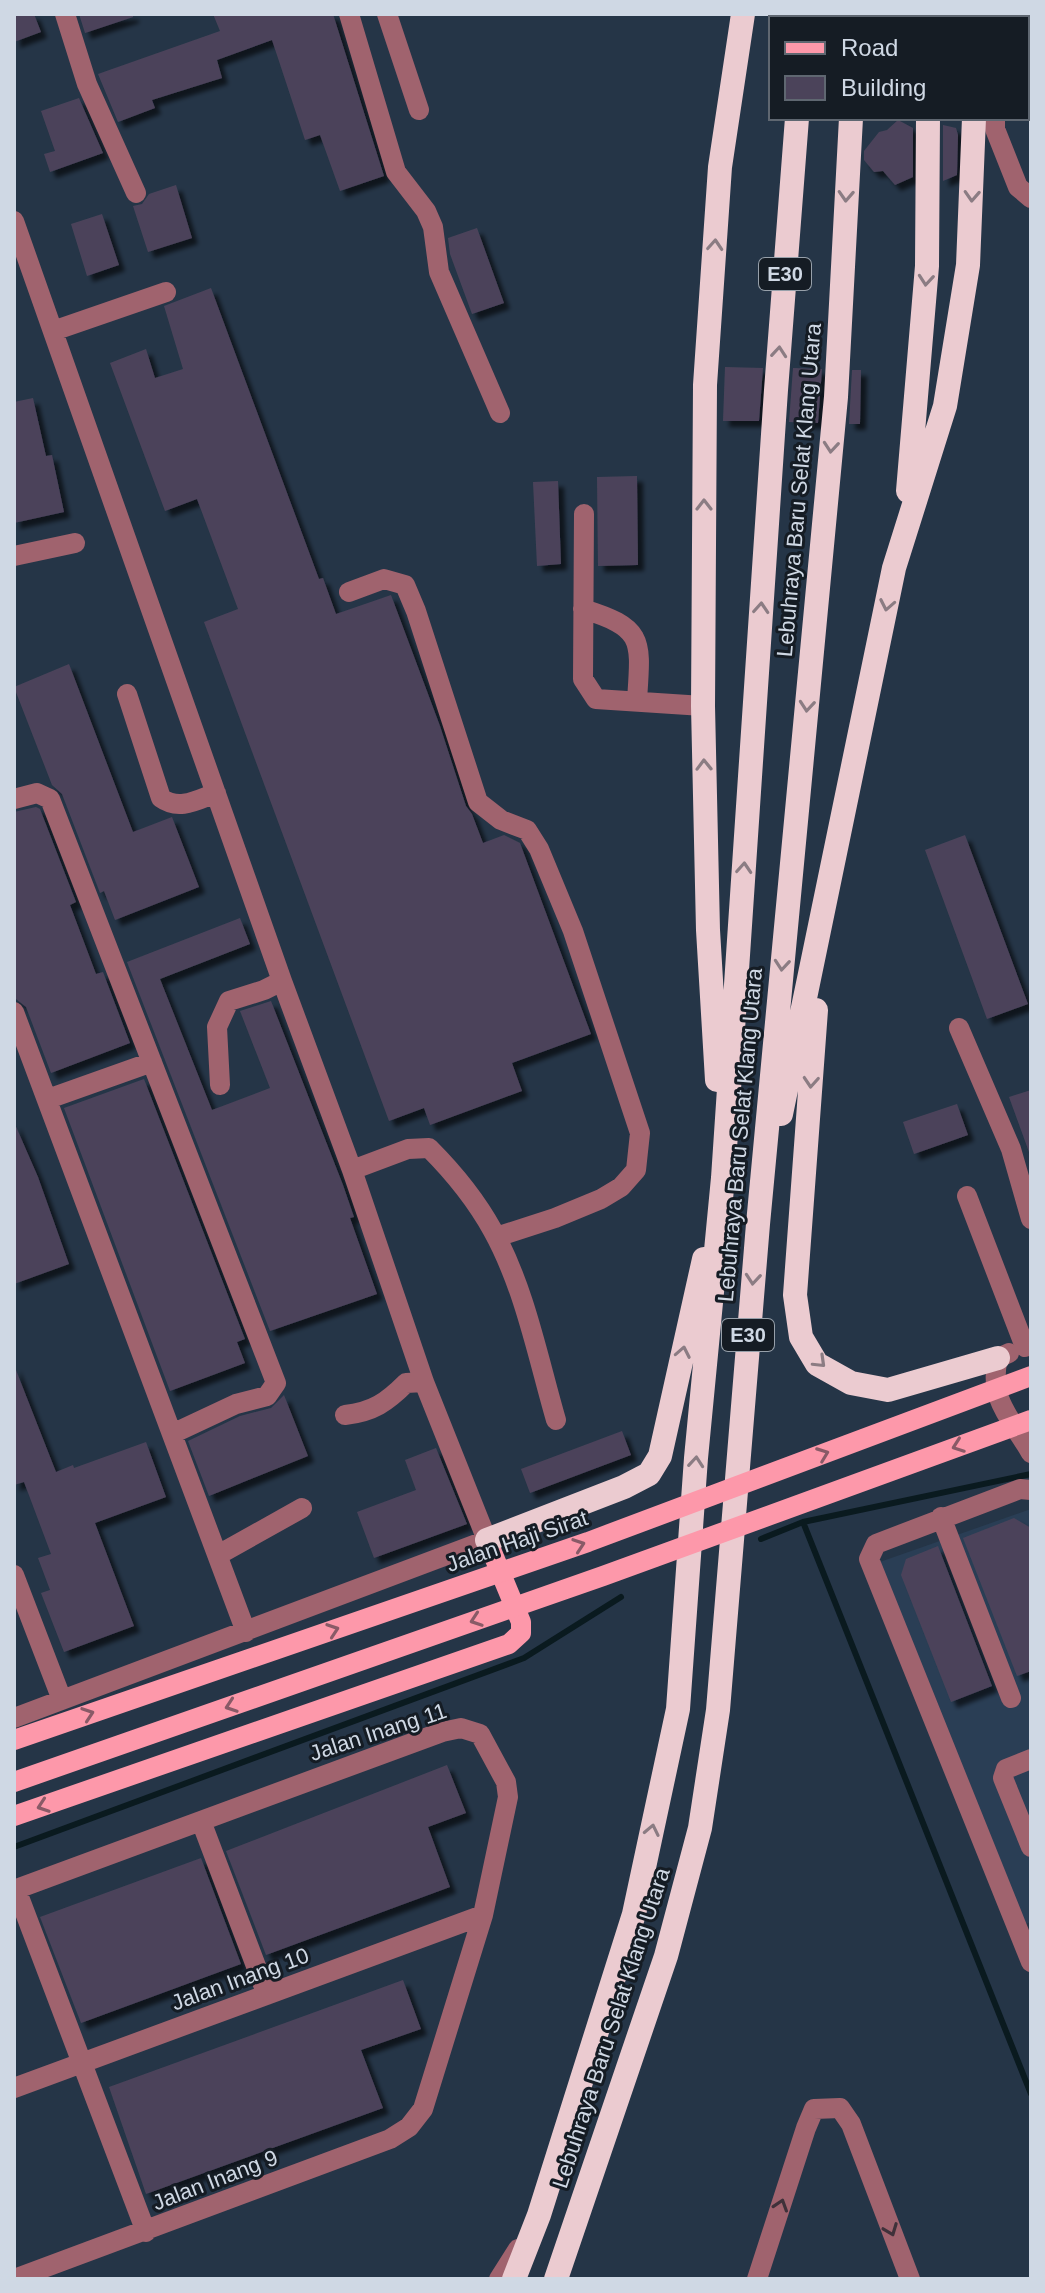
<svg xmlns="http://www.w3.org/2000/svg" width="1045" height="2293" font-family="Arial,sans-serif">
<defs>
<filter id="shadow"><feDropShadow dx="6" dy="6" stdDeviation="2" flood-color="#0009"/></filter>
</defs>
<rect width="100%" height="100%" fill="#253547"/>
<!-- built -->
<path fill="#2a3e55" d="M1031,1509V1922L1022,1925L877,1563Z"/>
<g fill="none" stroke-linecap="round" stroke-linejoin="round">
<!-- stream -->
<path stroke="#0a1a1f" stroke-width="6" d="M1031,1474L803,1522L1031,2094
M761,1539L803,1522
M14,1847L524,1658L621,1597"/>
</g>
<!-- building -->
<path fill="#4b435a" filter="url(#shadow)" d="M14,14H34L41,32L14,42Z
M79,14H133V17L85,33Z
M213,14H333L384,176L340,191L320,135L305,140L272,40L217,60L222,78L152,100L155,108L118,122L98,74L220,31Z
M79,98L103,153L50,172L44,154L55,151L41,111Z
M898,120L913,128V177L895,185L883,171L874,172L864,160V151L879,132L887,130Z
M943,125L956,128L958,135L957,175L943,181Z
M176,185L192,238L148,252L133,206L142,204L149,194Z
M102,214L119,265L87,276L71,224Z
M477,228L504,303L472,314L450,254L448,238Z
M211,288L319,579L323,578L336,614L391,595L440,726L466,806L472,814L483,843L504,835L520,843L591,1034L512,1063L522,1091L430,1125L424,1108L389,1121L204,622L238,609L197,499L165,511L110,363L146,349L155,378L183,369L164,306Z
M725,367L763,368L759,421H723Z
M793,368L822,369L818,423L789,422Z
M852,370H861L860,424H849Z
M33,398L46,456L52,455L64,512L14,523V402Z
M637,476L638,565L598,566L597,477Z
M558,481L561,564L537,566L533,482Z
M69,664L133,832L172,817L199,887L115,920L104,891L100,893L62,794L52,785L14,687Z
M36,807L40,809L76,902L70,905L96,974L103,972L130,1043L51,1073L26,1007L16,999L14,994V812Z
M965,835L1028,1004L987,1019L925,850Z
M240,918L250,944L160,979L212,1110L270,1088L240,1011L271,1001L343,1185L354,1217L350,1218L377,1294L270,1331L127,962Z
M144,1079L245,1339L237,1342L245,1363L170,1391L64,1108Z
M1031,1090V1152H1029L1009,1097Z
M957,1104L968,1135L914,1154L903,1122Z
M14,1122L38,1177L69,1264L14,1284Z
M14,1365L56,1472L73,1465L74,1468L146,1442L166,1497L95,1523L134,1626L64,1652L41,1593L50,1590L38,1558L51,1554L24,1482L14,1485Z
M284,1395L308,1456L209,1496L188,1441L240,1416L271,1408Z
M622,1431L631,1455L530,1493L521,1469Z
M436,1448L467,1524L374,1558L357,1512L416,1490L405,1460Z
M1014,1518L1031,1528V1671L1017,1676L963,1538Z
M938,1546L992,1686L951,1702L901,1575L906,1559Z
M447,1765L466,1813L428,1827L450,1887L266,1955L226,1851Z
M201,1858L241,1964L81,2023L40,1917Z
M403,1980L421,2029L361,2050L383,2108L146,2194L109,2087Z"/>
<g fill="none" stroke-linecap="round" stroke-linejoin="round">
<!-- minor -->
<path stroke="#a0636e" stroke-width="20" d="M65,14L87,84L136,193
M349,14L396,172L426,211L433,227L439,272L500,413
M387,14L419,110
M997,18V14
M995,118V129L1018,187L1031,198
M14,221L282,981L352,1170L424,1382L487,1540L14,1718
M53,331L166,292
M584,514L583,679L596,699L703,706
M14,556L75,543
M349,592L384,579L405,585L416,611L478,802L501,820L527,830L539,849L573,931L640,1133L636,1170L621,1187L601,1199L555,1218L496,1237
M583,609C645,628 641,640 637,700
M127,694L161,798C179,811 197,800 216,793
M14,799L37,793L50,799L276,1383L267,1396L236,1404L172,1434
M14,1012L246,1632
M959,1028L1011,1149L1031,1219
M220,1085L217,1027L229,1001L264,990L282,981
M48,1099L152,1062
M352,1170L408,1149L429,1148C454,1173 476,1200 493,1231C525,1289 538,1358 556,1420
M967,1196L1025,1347
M1009,1353L998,1358C988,1400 1011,1418 1031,1453
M345,1415C373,1412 387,1402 406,1383L424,1382
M1031,1490L1020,1489L876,1544L869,1559L1031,1962
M941,1517L1011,1698
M218,1555L302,1508
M14,1575L62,1700
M1031,1759L1006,1769L1003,1778L1031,1847
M201,1821L267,1995
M16,1889L146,2232
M14,1890L442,1732L461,1728L480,1734L506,1782L508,1797L483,1915L423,2109L409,2127L390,2139L14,2279
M14,2088L483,1915
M499,2279L518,2249
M757,2279L806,2128L814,2109L840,2108L851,2124L910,2279"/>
<!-- major -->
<path stroke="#fd98aa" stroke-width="20" d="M14,1816L509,1644L521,1633V1622L487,1540"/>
<!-- highway -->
<path stroke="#ebcbd0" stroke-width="24" d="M925,14V18
M807,18V14
M856,18V14
M974,18L975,14
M908,491L927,266L928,118
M816,1010L795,1295L801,1337L817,1364L851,1383L888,1390L998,1358
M717,1080L708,930L703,706L705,385L720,167L743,14
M781,1114L894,568L945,406L968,265L974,118
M487,1540L624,1487L649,1474L660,1456L704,1259
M514,2279L539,2215L634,1914L678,1709L696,1458L723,1178L776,390L797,118
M556,2279L666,1956L700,1828L718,1710L758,1224L836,397L851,118"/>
<!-- major-bridge -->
<path stroke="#fd98aa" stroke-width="20" d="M14,1740L588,1542L1031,1376
M14,1782L603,1576L1031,1420"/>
</g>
<!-- one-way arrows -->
<defs><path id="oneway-chevron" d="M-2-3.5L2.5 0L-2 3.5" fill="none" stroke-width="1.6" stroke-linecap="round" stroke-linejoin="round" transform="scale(2)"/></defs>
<g stroke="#8b7c83">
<use href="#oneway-chevron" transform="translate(846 196) rotate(93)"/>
<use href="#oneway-chevron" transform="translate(972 196) rotate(93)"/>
<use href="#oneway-chevron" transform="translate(715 245) rotate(-86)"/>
<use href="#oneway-chevron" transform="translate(926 280) rotate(95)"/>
<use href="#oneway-chevron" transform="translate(779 352) rotate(-85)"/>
<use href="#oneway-chevron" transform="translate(831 447) rotate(95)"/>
<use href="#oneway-chevron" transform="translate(704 505) rotate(-90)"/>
<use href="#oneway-chevron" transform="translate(887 605) rotate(101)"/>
<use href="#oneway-chevron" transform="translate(761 608) rotate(-86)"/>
<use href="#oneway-chevron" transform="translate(807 706) rotate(95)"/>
<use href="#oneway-chevron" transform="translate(704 765) rotate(-91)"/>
<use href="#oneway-chevron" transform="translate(744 868) rotate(-86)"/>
<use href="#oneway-chevron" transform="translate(782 965) rotate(95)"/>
<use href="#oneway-chevron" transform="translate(811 1082) rotate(94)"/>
<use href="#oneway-chevron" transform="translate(753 1279) rotate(95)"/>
<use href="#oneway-chevron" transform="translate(683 1352) rotate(-79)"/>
<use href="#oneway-chevron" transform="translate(820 1362) rotate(44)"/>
<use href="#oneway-chevron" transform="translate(696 1462) rotate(-85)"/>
<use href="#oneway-chevron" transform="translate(652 1830) rotate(-78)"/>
</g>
<g stroke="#895a67">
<use href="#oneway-chevron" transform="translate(958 1446) rotate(160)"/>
<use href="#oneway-chevron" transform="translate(823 1454) rotate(-21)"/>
<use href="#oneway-chevron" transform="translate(579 1545) rotate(-19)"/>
<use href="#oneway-chevron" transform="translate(476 1620) rotate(161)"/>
<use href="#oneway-chevron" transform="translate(333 1630) rotate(-19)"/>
<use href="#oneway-chevron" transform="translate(231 1706) rotate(161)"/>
<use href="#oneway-chevron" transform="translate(88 1714) rotate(-19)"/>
<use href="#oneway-chevron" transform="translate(43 1806) rotate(161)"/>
</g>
<g stroke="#3f313a">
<use href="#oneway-chevron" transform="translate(781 2205) rotate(-72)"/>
<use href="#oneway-chevron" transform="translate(891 2230) rotate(69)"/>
</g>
<g text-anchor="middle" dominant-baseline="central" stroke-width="6" stroke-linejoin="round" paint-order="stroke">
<!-- shield labels -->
<g fill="#151c24" stroke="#97a0aa" stroke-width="2">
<rect x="759" y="258" width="52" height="32" rx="6"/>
<rect x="722" y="1319" width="52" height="32" rx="6"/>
</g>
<g font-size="20" font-weight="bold" fill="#cfd8e4">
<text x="785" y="274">E30</text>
<text x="748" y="1335">E30</text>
</g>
<!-- street labels -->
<g font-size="22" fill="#cfd8e4" stroke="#151c24">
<text transform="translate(799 490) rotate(-85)">Lebuhraya Baru Selat Klang Utara</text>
<text transform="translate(740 1135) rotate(-85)">Lebuhraya Baru Selat Klang Utara</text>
<text transform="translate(517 1541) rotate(-19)">Jalan Haji Sirat</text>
<text transform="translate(378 1732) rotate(-18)">Jalan Inang 11</text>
<text transform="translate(240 1979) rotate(-20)">Jalan Inang 10</text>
<text transform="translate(611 2028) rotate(-72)">Lebuhraya Baru Selat Klang Utara</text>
<text transform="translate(215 2180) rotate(-21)">Jalan Inang 9</text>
</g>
</g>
<!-- border -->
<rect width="1045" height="2293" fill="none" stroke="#cfd8e4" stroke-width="32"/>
<!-- legend -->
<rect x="769" y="16" width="260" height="104" fill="#151c24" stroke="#5f6771" stroke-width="2"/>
<rect x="785" y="42" width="40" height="12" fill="#fd98aa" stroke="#5f6771" stroke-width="2"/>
<text x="841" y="56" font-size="24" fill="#cfd8e4">Road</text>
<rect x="785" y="76" width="40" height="24" fill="#4b435a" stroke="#5f6771" stroke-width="2"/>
<text x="841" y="96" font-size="24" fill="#cfd8e4">Building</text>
</svg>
